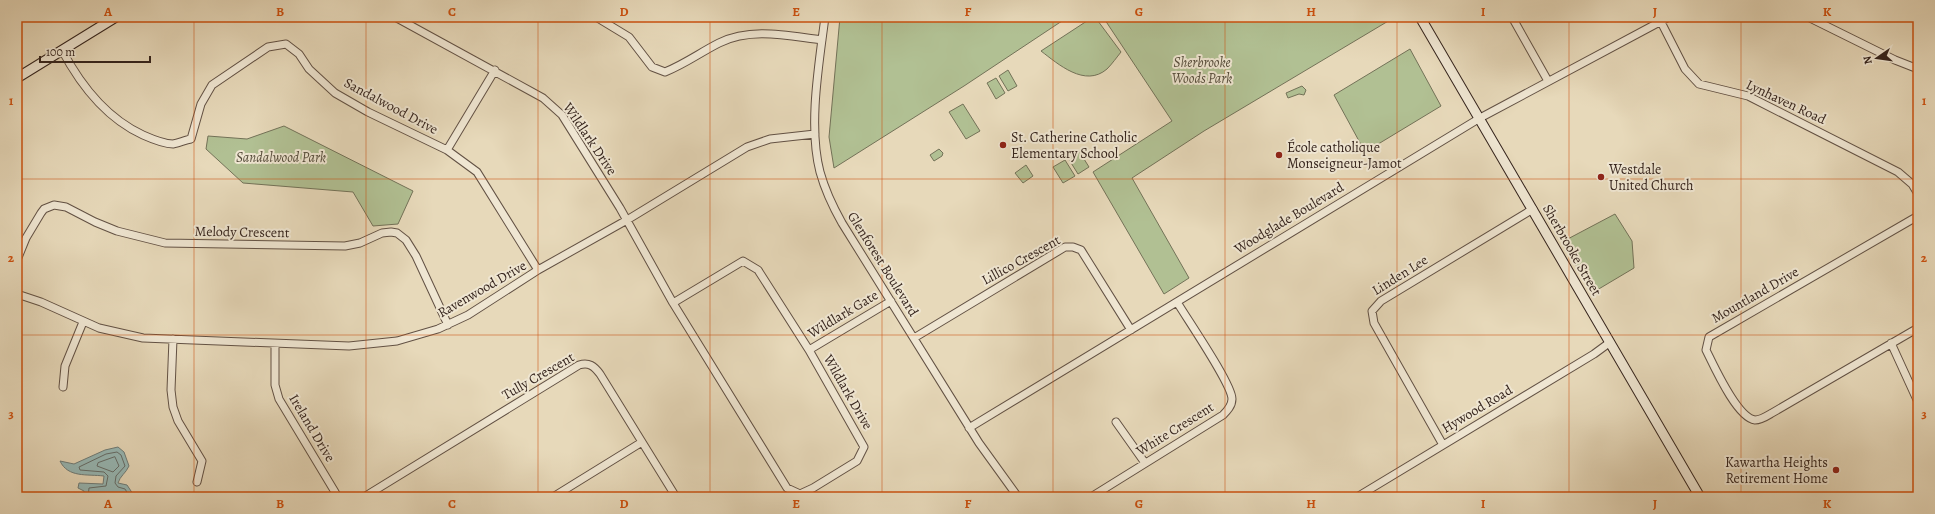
<svg xmlns="http://www.w3.org/2000/svg" width="1935" height="514" font-family="Alegreya,serif">
<rect width="100%" height="100%" fill="#e7d9ba"/>
<filter id="stains"><feTurbulence type="fractalNoise" baseFrequency=".005" numOctaves="4"/><feColorMatrix values="0 0 0 0 .2 0 0 0 0 .09 0 0 0 0 .02 0 0 0 .5 -.17"/></filter>
<radialGradient id="worn" r=".72"><stop offset=".6" stop-color="#630" stop-opacity="0"/><stop offset="1" stop-color="#630" stop-opacity=".3"/></radialGradient>
<!-- green -->
<path fill="#b1c093" stroke="#737258" d="M840,17H1068L964,86L834,168L829,137Z
M1093,17H1095L1121,52C1117,57 1112,64 1107,69C1085,88 1058,64 1041,51Z
M1103,17H1395L1204,131L1132,178L1189,278L1164,294L1093,172L1172,121Z
M1410,49L1441,106L1365,152L1334,95Z
M1008,70L1017,86L1008,91L999,76Z
M996,78L1005,93L996,99L987,83Z
M1302,86L1306,90L1304,95L1299,94L1288,98L1286,93Z
M963,104L980,131L966,139L949,112Z
M284,126L413,191L398,224L373,226L353,192L243,183L206,149L208,136L247,139Z
M939,149L943,153L942,156L934,161L930,155Z
M1079,151L1089,167L1078,174L1068,158Z
M1065,160L1075,176L1063,183L1053,167Z
M1026,165L1033,176L1023,183L1015,173Z
M1615,214L1632,241L1634,268L1592,293L1562,242Z"/>
<!-- water -->
<path fill="#98b9b6" stroke="#707d79" d="M118,447L124,452L129,466C126,473 120,476 118,483L127,485L135,497H80L84,495V491L78,488L79,483L103,484L104,476C87,474 68,478 60,461L74,464L105,450Z"/>
<g fill="none" stroke-linecap="round" stroke-linejoin="round">
<!-- shore -->
<path stroke="#666e6a" stroke-width="1" d="M115,457L119,466L113,472L97,466L98,463Z
M88,497L89,488L106,486L108,476L104,472L80,470L79,467L106,454L117,452L121,455L125,466L116,476L115,483L118,487L125,489L130,497"/>
<!-- street casing -->
<g stroke="#625144" stroke-width="9">
<path id="street" d="M395,17L543,98L562,115L620,208L673,303L787,488L800,494L813,488L857,461L864,447L809,350L758,270L743,261L673,303
M596,17L629,37L652,67L665,72C685,64 701,52 719,43C752,27 788,36 822,40
M825,17C819,64 808,126 820,172C825,190 833,207 842,223L979,443L1018,497
M1512,17L1548,81
M1808,17L1895,60L1918,69
M1661,22L1685,69L1699,84L1748,96L1898,172L1912,184L1918,194
M62,50C81,86 106,118 143,135C152,139 164,144 173,144C179,143 185,140 191,139L201,104L212,85L268,47L286,44L299,54L309,69L335,93L368,112L447,150L477,172L538,270
M447,150L495,70
M1918,216L1709,337L1706,350C1714,366 1737,418 1755,420C1761,420 1767,416 1772,413L1918,328
M17,260L26,238L41,213L44,209L54,205L66,207L95,222L117,231L165,243L345,246L360,243L382,233L391,232L397,233L406,240L416,256L448,325
M17,294L41,302L99,328L143,338L349,346L397,341L438,329L468,315L538,270L627,220L747,147L770,139L815,134
M914,338L1065,247H1073L1081,250L1131,330
M173,339L171,390L173,407L178,421L202,461L197,482
M1891,343L1918,402
M275,344V385L279,399L338,497
M809,350L891,301
M63,387L65,366L83,322
M1116,422L1145,463
M969,428L1480,118L1669,17
M1443,445L1374,323L1372,311L1381,301L1533,209
M364,497L579,365C589,362 594,366 600,374L676,497
M553,497L642,442
M1091,497L1223,415C1227,411 1232,406 1232,399C1232,384 1187,319 1177,302
M1357,497L1594,354L1609,343"/>
</g>
<!-- secondary casing -->
<g stroke="#35241d" stroke-width="11">
<path id="secondary" d="M1420,17L1700,497
M17,78L116,17"/>
</g>
<!-- street -->
<use href="#street" stroke="#efe6d2" stroke-width="7"/>
<!-- secondary -->
<use href="#secondary" stroke="#efe6d2" stroke-width="9"/>
</g>
<!-- grid -->
<path fill="none" stroke="#cd510f" stroke-width="1" stroke-opacity="0.55" d="M194,17V497M366,17V497M538,17V497M710,17V497M882,17V497M1053,17V497M1225,17V497M1397,17V497M1569,17V497M1741,17V497M17,179H1918M17,335H1918"/>
<!-- markers -->
<g fill="#8f2418" stroke="#efe6d2" stroke-width="1.5">
<circle cx="1003" cy="145" r="4"/>
<circle cx="1279" cy="155" r="4"/>
<circle cx="1601" cy="177" r="4"/>
<circle cx="1836" cy="470" r="4"/>
</g>
<g text-anchor="middle" dominant-baseline="central" stroke-width="4" stroke-linejoin="round" paint-order="stroke">
<!-- park labels -->
<g font-size="14" font-style="italic" fill="#544b3a" stroke="#efe6d2">
<text x="1202" y="62">Sherbrooke<tspan x="1202" dy="16">Woods Park</tspan></text>
<text x="281" y="157">Sandalwood Park</text>
</g>
<!-- street labels -->
<g font-size="14" fill="#35241d" stroke="#efe6d2">
<text transform="translate(1786 102) rotate(25)">Lynhaven Road</text>
<text transform="translate(391 106) rotate(28)">Sandalwood Drive</text>
<text transform="translate(590 139) rotate(56)">Wildlark Drive</text>
<text transform="translate(1289 218) rotate(-31)">Woodglade Boulevard</text>
<text transform="translate(242 232) rotate(1)">Melody Crescent</text>
<text transform="translate(1572 250) rotate(60)">Sherbrooke Street</text>
<text transform="translate(1021 260) rotate(-29)">Lillico Crescent</text>
<text transform="translate(883 264) rotate(58)">Glenforest Boulevard</text>
<text transform="translate(1400 275) rotate(-32)">Linden Lee</text>
<text transform="translate(482 289) rotate(-30)">Ravenwood Drive</text>
<text transform="translate(1755 295) rotate(-30)">Mountland Drive</text>
<text transform="translate(843 314) rotate(-31)">Wildlark Gate</text>
<text transform="translate(538 376) rotate(-30)">Tully Crescent</text>
<text transform="translate(848 392) rotate(60)">Wildlark Drive</text>
<text transform="translate(1477 409) rotate(-31)">Hywood Road</text>
<text transform="translate(312 428) rotate(59)">Ireland Drive</text>
<text transform="translate(1175 429) rotate(-32)">White Crescent</text>
</g>
<!-- poi labels -->
<g font-size="14" fill="#35241d" stroke="#efe6d2" text-anchor="start">
<text x="1011" y="137">St. Catherine Catholic<tspan x="1011" dy="16">Elementary School</tspan></text>
<text x="1287" y="147">École catholique<tspan x="1287" dy="16">Monseigneur-Jamot</tspan></text>
<text x="1609" y="169">Westdale<tspan x="1609" dy="16">United Church</tspan></text>
<text x="1828" y="462" text-anchor="end">Kawartha Heights<tspan x="1828" dy="16">Retirement Home</tspan></text>
</g>
</g>
<!-- margin -->
<rect width="1935" height="514" fill="none" stroke="#e7d9ba" stroke-width="44"/>
<!-- north arrow -->
<g transform="translate(1877 58) rotate(257)" stroke="#efe6d2" stroke-width="3" paint-order="stroke">
<path d="M0-3L7 15L0 10L-7 15Z" fill="#35241d"/>
<text y="-6" font-size="11" font-weight="bold" text-anchor="middle" fill="#35241d">N</text>
</g>
<!-- scale -->
<path d="M40 56v6h110v-6" fill="none" stroke="#35241d" stroke-width="2"/>
<text x="46" y="56" font-size="12" fill="#35241d" stroke="#efe6d2" stroke-width="3" paint-order="stroke">100 m</text>
<rect x="22" y="22" width="1891" height="470" fill="none" stroke="#cd510f" stroke-width="1.5"/>
<g font-size="13" text-anchor="middle" font-weight="bold" fill="#cd510f">
<text x="108" y="16">A</text>
<text x="280" y="16">B</text>
<text x="452" y="16">C</text>
<text x="624" y="16">D</text>
<text x="796" y="16">E</text>
<text x="968" y="16">F</text>
<text x="1139" y="16">G</text>
<text x="1311" y="16">H</text>
<text x="1483" y="16">I</text>
<text x="1655" y="16">J</text>
<text x="1827" y="16">K</text>
<text x="11" y="105">1</text>
<text x="1924" y="105">1</text>
<text x="11" y="262">2</text>
<text x="1924" y="262">2</text>
<text x="11" y="418">3</text>
<text x="1924" y="418">3</text>
<text x="108" y="508">A</text>
<text x="280" y="508">B</text>
<text x="452" y="508">C</text>
<text x="624" y="508">D</text>
<text x="796" y="508">E</text>
<text x="968" y="508">F</text>
<text x="1139" y="508">G</text>
<text x="1311" y="508">H</text>
<text x="1483" y="508">I</text>
<text x="1655" y="508">J</text>
<text x="1827" y="508">K</text>
</g>
<rect width="100%" height="100%" filter="url(#stains)"/>
<rect width="100%" height="100%" fill="url(#worn)"/>
</svg>
